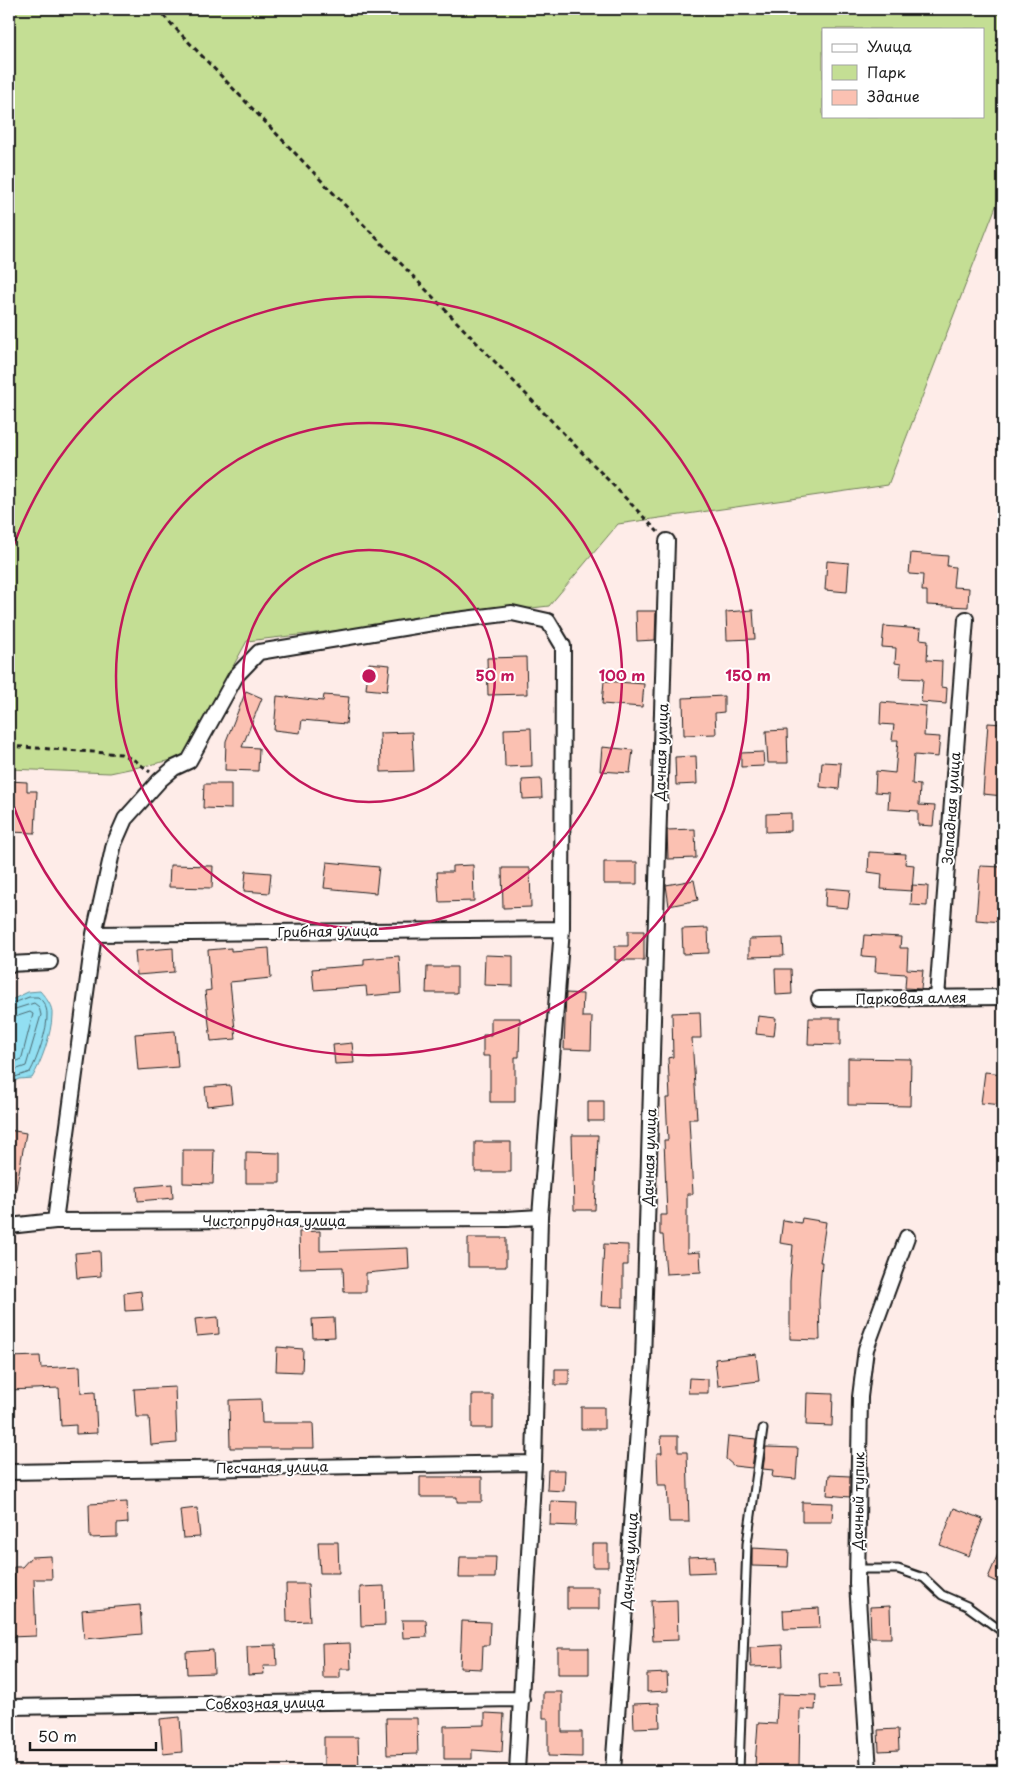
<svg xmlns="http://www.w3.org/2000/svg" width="1012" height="1780" font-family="'Playpen Sans',sans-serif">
<rect width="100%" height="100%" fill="#feece8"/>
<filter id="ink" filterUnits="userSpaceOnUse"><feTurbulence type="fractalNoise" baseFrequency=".02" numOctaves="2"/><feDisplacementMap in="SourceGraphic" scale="10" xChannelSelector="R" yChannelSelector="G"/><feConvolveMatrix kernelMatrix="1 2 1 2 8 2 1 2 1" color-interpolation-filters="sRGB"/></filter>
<g filter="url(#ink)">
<!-- green -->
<path fill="#c4de94" stroke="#707d58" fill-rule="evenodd" d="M9,9H1003V188L888,485L618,524L549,606L247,641L182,758L110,773L9,769ZM823,29H983V116H823Z"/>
<!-- water -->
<path fill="#92dff2" stroke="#63919c" d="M40,991C46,998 53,1006 52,1015C52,1033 41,1063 32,1078L19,1079L9,1084V1001L28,992Z"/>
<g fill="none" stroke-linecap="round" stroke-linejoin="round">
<!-- shore -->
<path stroke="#4b6a72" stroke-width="1" d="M9,1005L29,997H38C43,1001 47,1007 47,1014C48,1028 37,1060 30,1072L9,1079
M9,1011L34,1003L39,1007L41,1015L26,1066L9,1072
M9,1019L30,1012L33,1014L22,1057L20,1060L9,1064"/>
</g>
<!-- building -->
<path fill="#fbc1b2" stroke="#1c1c1c" d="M911,553L948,556L947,566L955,567L953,587L969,588L968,607L927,605V591H922L923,575L909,574Z
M827,561L849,563L847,592L825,590Z
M753,610L755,639L727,640L726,612Z
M636,611H656L655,640L637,641Z
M884,626L921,629L920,639L928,640L927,660L942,661L941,687L947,688L946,704L921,702L923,679L900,678L901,664L895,663L896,648L882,647Z
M526,657L527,694L488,695L487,658Z
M369,663L390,665L387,691L366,689Z
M604,681L644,684L642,707L602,704Z
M246,691L262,698L242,747L259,748L258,771L225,770L226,741Z
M324,695L349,697L346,724L302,720L300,733L274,730L277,696L323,701Z
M724,696V712L715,713L716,734L684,735L683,698Z
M881,702L926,706L924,736L940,737L938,757L914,755L912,784L920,785L919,805L935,806L933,826L918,825V811L888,809L889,793L875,792L876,771L895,773L898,740H892L894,725L880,724Z
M988,723L1003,724V796L983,794Z
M531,728L532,766L505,767L504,729Z
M787,730L788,763H768L766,731Z
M412,732L414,771L381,772L380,733Z
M602,747L633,750L630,773L600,771Z
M763,752L764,766L741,767V753Z
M696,756L697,784L676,785L675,757Z
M822,762L841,763L839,789L820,787Z
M541,779L542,798L523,799L522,780Z
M9,781L27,782V791H37L35,833L9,832Z
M204,784H231V809L203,808Z
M791,813V831L766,832V814Z
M695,829L696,858L668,859L667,830Z
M869,852L906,854L905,864L914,865L912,891L881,889L882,874L868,872Z
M327,862L379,867L376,893L324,888Z
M604,862H637V884H604Z
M170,865L213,866L212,888L169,887Z
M473,865L474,901L439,902L437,872H452V866Z
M980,866L1003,867V922L976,920Z
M502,868H530L531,907L503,908Z
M246,871L271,873L269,893L244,891Z
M694,880L698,900L669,906L666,885Z
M912,885L928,886L927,906L911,905Z
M826,888L850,890L848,908L825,906Z
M708,928L709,953L683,954L682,929Z
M628,931H644V960H615V946H628Z
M864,935L901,937L900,948H908L907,969L923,970L921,989L905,988L906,974L875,972L876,957L862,956Z
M783,938L784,956L749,957V939Z
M173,948L174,972L137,975L135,951Z
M231,948V951L269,948L271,978L230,982L236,1039L211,1041L205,991L211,990L208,950Z
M485,955L513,956V986L484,985Z
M399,956L401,993L367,996L366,986L314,990L312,969L364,965V959Z
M427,967H457V993H426Z
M775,969H791L792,994L776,995Z
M566,993L583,994L582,1017H592L591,1050L564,1049Z
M700,1012L701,1038H692L697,1119H689L693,1194H687V1253L700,1252L701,1272L666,1274L663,1235H660V1215H667L664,1140H668L666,1098H670L668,1058L673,1057L672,1013Z
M758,1016L776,1018L774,1036L756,1034Z
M491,1018H520L519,1057H515V1102H490V1056H483V1035H491Z
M809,1018H840V1045L808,1044Z
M175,1031L178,1067L138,1070L135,1034Z
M352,1043L354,1063L335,1064L333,1045Z
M848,1058L911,1059L910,1106L848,1105Z
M985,1072L1003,1074V1105L981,1103Z
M230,1085L232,1103L207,1106L205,1087Z
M588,1101H604V1121H588Z
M9,1130L26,1133L16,1189H9Z
M572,1135H598L595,1210H574Z
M475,1142H511V1172H475Z
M183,1150H214L213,1184L183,1183Z
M246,1152L280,1153V1183H246Z
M172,1184L173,1198L138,1201L137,1187Z
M802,1218L826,1222L820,1262H822L819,1300L820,1340L790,1339V1281L793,1245L780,1243L783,1220L801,1223Z
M320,1231V1251L408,1248L409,1269L366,1273V1292H344L343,1267L300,1268L299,1232Z
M468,1238H506V1267H468Z
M604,1244L628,1245V1265H623V1307L601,1306Z
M100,1251L101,1276L77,1278L75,1253Z
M141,1291L143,1310L125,1311L124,1293Z
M218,1317L219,1334L197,1336L195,1319Z
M334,1318L335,1337L313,1338L312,1319Z
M277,1347L303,1349L302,1372L276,1371Z
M756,1354L759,1381L718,1386L715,1359Z
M40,1356L41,1368L80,1366L81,1393L95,1392L97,1433L76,1434V1425L61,1426L59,1388L9,1390V1357Z
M555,1369H569V1385H555Z
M689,1378L708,1379V1393H688Z
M175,1387L177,1443L151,1445L149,1417H136L134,1389Z
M807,1393L833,1394L832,1426L806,1425Z
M472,1395H493V1428H472Z
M261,1399L262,1423H313L314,1448H230L229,1400Z
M581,1407H604V1429H581Z
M661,1436H678V1452H687L689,1522H669L667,1485H658L657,1453H662Z
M728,1436L756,1439L752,1468L734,1466L726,1459Z
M766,1447L798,1448L796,1479L772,1477L773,1470L763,1469Z
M548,1470H565L564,1491L547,1490Z
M829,1475L850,1476V1497L827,1495Z
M420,1477H482V1502H457V1497H420Z
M551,1501L577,1502L576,1526L550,1525Z
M127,1502L128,1523L117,1524V1537L90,1538L89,1504Z
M802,1502L833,1503L832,1522H802Z
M197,1508L200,1537L183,1538L180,1510Z
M954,1508L983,1519L969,1556L940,1545Z
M318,1542H338L339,1573H320Z
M1003,1542V1585L988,1578Z
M592,1544H608V1567H592Z
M752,1548L789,1550L788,1567L752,1566Z
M51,1556L52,1579H34L36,1636L9,1637V1604H15L14,1567H22L31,1557Z
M714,1556L715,1572L689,1573L688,1557Z
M460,1557H496L495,1578H459Z
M286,1584H308L310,1621L287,1622Z
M384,1586L385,1625L361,1626L360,1587Z
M567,1587H599V1609H567Z
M677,1600L678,1640L653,1641L651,1601Z
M140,1605L142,1634L84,1639L82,1610Z
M890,1606L891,1638H871L870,1607Z
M819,1608L820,1628L784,1629L783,1610Z
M402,1620H426L427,1637L403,1638Z
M462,1621L490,1622L489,1645H483L482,1669L460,1668Z
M350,1643L351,1669H340V1678H323L322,1644Z
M276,1645L277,1666H263L264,1674L248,1675L247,1646Z
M782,1645L783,1666L751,1667L750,1647Z
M558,1648H589V1674H558Z
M213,1650L214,1673L187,1674L186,1652Z
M667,1673L668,1691L647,1692V1674Z
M840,1673L841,1687L820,1688L819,1674Z
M543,1692H562V1732H582V1757L548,1756V1718H543Z
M778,1694L816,1695L815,1710L800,1709L799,1768L755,1766L758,1723L776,1724Z
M659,1703L660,1727L634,1728L633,1704Z
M485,1713L504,1714L502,1752L472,1750V1759H444V1726L485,1725Z
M180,1717L182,1752L163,1754L160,1719Z
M386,1718H417L418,1754L387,1755Z
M898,1729L899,1750L879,1751L878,1730Z
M324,1737H358L359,1771H324Z"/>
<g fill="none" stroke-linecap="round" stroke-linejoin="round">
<!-- service casing -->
<g stroke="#1c1c1c" stroke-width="11">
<path id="service" d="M857,1569H898L924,1578L942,1595L967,1606L1003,1632
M739,1771L747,1544L763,1429"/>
</g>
<!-- minor casing -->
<g stroke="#1c1c1c" stroke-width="18">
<path id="minor" d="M94,934L562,929
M9,964L50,962
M937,997L966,619
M819,999L1003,997
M55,1221L94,934L114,844L125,819L160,780L174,768L189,761L236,676L259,652L433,623L512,613L548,621L563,646L562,929L540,1217L534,1463L517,1771
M9,1226L55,1221L506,1219L540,1217
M9,1472L534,1463
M9,1707L522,1699
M613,1771L643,1362L667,541
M869,1771L857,1583L860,1397L866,1349L907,1237"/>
</g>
<!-- path -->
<path stroke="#1c1c1c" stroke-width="3" stroke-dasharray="5 4" stroke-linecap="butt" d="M157,9L658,532
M9,746L121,754L136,761L150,772"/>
<!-- service -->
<use href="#service" stroke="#fff" stroke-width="7"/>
<!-- minor -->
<use href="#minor" stroke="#fff" stroke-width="14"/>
</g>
</g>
<!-- distance rings -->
<g fill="none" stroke="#c2185b" stroke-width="2.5">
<circle cx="369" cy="676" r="126"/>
<circle cx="369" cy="676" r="253"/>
<path d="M10 556A379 379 0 1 1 10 796"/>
</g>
<g text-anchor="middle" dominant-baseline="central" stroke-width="4" stroke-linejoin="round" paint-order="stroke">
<!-- street labels -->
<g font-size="14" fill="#1c1c1c" stroke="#fff">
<text transform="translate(661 752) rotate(-88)">Дачная улица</text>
<text transform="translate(951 808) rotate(-86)">Западная улица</text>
<text transform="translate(328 931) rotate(-1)">Грибная улица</text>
<text transform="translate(911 998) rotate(-1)">Парковая аллея</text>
<text transform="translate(649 1157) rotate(-88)">Дачная улица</text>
<text x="274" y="1220">Чистопрудная улица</text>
<text transform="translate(272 1467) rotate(-1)">Песчаная улица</text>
<text transform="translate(858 1501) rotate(-89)">Дачный тупик</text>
<text transform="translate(629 1561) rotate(-86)">Дачная улица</text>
<text transform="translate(265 1703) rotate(-1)">Совхозная улица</text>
</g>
</g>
<circle cx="369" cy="676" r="8" fill="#c2185b" stroke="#fff" stroke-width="2.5"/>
<g font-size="15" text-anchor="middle" font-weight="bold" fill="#c2185b" stroke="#fff" stroke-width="4" stroke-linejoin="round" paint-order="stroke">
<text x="495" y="681">50 m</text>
<text x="622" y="681">100 m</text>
<text x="748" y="681">150 m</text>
</g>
<!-- margin -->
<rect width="1012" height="1780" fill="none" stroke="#fff" stroke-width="30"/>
<rect x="15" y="15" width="982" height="1750" fill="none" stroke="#1c1c1c" stroke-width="2" filter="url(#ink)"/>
<!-- legend -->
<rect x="822" y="28" width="162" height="90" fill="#ffffff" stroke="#a4a4a4"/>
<rect x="832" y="44" width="25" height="8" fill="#ffffff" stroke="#a4a4a4"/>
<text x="867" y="52" font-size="15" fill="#1c1c1c">Улица</text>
<rect x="832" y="65" width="25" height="15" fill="#c4de94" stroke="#a4a4a4"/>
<text x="867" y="78" font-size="15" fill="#1c1c1c">Парк</text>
<rect x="832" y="90" width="25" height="15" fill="#fbc1b2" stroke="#a4a4a4"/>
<text x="867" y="102" font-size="15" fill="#1c1c1c">Здание</text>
<!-- scale -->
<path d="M30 1742v8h126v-8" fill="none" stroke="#1c1c1c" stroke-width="2.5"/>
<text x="38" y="1742" font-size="15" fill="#1c1c1c" stroke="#ffffff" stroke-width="4" paint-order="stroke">50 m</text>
</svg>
